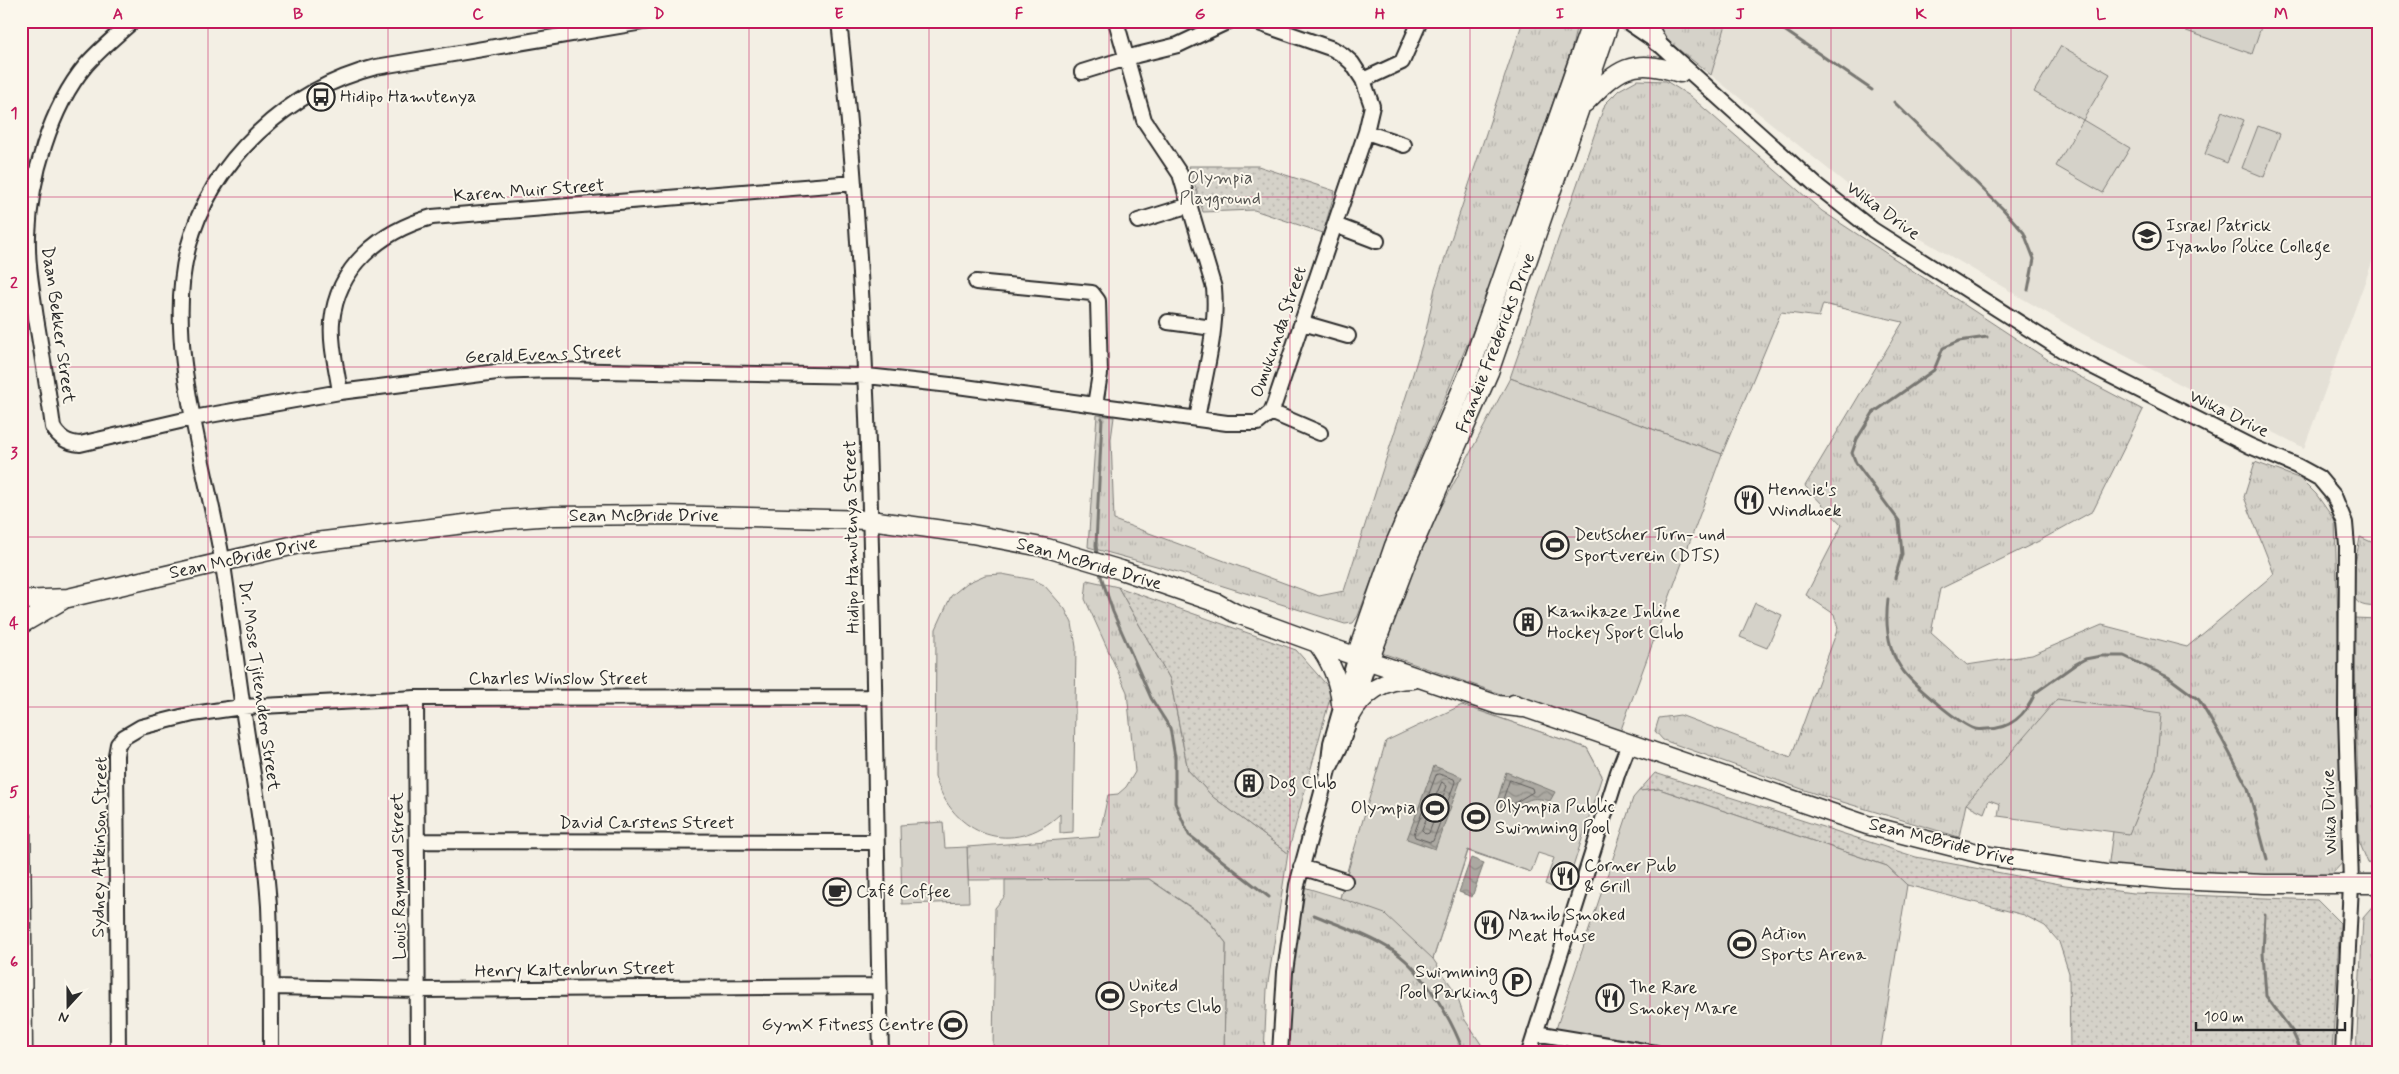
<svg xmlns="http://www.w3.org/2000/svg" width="2399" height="1074" font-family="Mynerve,sans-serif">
<defs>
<pattern id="grass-tufts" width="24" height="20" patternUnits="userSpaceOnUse" patternTransform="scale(1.25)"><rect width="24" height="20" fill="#d5d2c9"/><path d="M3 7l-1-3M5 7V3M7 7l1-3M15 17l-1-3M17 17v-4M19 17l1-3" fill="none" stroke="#b7b4ad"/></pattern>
<pattern id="park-dots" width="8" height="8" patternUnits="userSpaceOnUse" patternTransform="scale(1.25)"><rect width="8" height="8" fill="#d5d2c9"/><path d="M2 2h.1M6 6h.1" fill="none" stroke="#b7b4ad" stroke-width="1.8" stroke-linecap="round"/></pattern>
<pattern id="water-waves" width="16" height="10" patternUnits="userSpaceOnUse" patternTransform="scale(1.25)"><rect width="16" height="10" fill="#aca9a2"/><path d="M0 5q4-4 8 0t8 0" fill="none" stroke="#8c8a84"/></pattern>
</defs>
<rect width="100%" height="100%" fill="#f3efe4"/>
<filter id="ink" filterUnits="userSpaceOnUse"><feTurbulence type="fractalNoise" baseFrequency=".02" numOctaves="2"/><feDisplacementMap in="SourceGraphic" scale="10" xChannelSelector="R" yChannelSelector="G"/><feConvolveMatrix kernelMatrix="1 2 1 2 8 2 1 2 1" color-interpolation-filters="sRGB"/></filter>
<g filter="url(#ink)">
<!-- built -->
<path fill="#e4e0d6" d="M1727,21H2378V246L2304,448L2083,334L1899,226L1711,75Z"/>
<!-- grass -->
<path fill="url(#grass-tufts)" stroke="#807e7a" d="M1523,21H1577V24L1572,47L1479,316L1398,510L1358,616L1353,623L1345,624L1178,572L1088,547L1097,415L1114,417L1111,439L1114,520L1319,596L1344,591L1408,390L1426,331L1435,288Z
M1655,21H1727L1711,75L1658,33Z
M1637,80L1666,81L1690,96L1822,211L2050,361L2143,410L2093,511L2039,541L1940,589L1931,633L1967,665L2032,655L2102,625L2187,647L2274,574L2244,497L2255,462L2301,479L2316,494L2335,521L2345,860L2330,876H2266L2108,869L2113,831L2129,833L2156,768L1966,804L1959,837L1816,794L1663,740L1655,731L1659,718L1680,715L1791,757L1838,628L1834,614L1806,595L1842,525L1805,486L1903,322L1823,304L1819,317L1781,312L1722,454L1510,378L1605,104L1619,90Z
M2360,537L2378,545V607C2371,606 2360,607 2356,600C2348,587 2358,552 2360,537Z
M1087,580L1118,587L1170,679L1188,770L1213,797L1288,853L1267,989L1264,1053H1224L1226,943L1207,918L1149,879L968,880L967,847L1099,837L1108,795L1118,794L1126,787L1135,772L1127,692L1085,599Z
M2354,618L2378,619V870L2368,863L2359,841Z
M1462,705L1587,748L1602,776L1543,823L1531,872L1468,851L1433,959L1456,993L1465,1020L1487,1053H1282L1297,885L1340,898L1352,853Z
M2376,903H2378V1053H2356L2363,918Z
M1535,1033L1656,1053H1529Z"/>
<!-- park -->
<path fill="url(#park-dots)" stroke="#807e7a" d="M1189,166H1258L1335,191L1323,233L1254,210L1203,212Z
M1118,587L1296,650L1332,691L1288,853L1213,797L1188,770L1170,679Z
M1655,773L1916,857L2065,885L2134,893L2317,900L2340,923L2332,1053H2070L2069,973L2059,942L2045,926L2024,915L1907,885L1887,866L1659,789L1639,791Z"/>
<!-- pitch -->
<path fill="#d5d2c9" stroke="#807e7a" d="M2158,21H2263L2252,54Z
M2061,46L2110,74L2083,120L2130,148L2103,193L2056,166L2083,120L2034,92Z
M2222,111L2244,120L2227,163L2205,154Z
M2258,126L2280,134L2264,177L2242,168Z
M1510,378L1722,454L1619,735L1382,653L1413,560Z
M1002,574L1034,580L1044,585L1065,609L1072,623L1076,647L1073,832L1060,833V814C1013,858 952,836 935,776L936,629L951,596L967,583L985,575Z
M1755,603L1782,615L1767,648L1740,637Z
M2057,699L2161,714L2156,768L2129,834L1998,816L2000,804L1989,800L1984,813L1966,804Z
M1462,705L1587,748L1602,776L1567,886L1562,891L1545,884L1554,858L1538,853L1531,872L1468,850L1433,959L1385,914L1340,898L1386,741Z
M1659,789L1887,866L1907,885L1880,1053H1675L1556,1029L1633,798L1639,791Z
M943,822L945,848L967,847L969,902L902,904L900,825Z
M1149,879L1207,919L1226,943L1224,1053H993L995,908L1005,896V880Z"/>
<!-- water -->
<path fill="url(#water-waves)" stroke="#787772" d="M1434,766L1462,777L1435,849L1407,839Z
M1506,772L1555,792L1550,801C1530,796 1528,799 1512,811L1496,805Z
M1471,858L1484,863L1472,897L1459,892Z"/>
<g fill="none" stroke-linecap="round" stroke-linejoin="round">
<!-- shore -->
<path stroke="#5f5d5b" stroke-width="1" d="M1439,774L1454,779L1455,782L1433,841L1430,842L1415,837L1414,834L1436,775Z
M1510,780L1532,788L1533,792L1511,805L1504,803L1503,800Z
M1442,782L1447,786L1429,833L1426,834L1422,830Z"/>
<!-- stream -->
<path stroke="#787772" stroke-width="3" d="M1771,21L1872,90
M1894,102L2003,209L2024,233L2034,259L2028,290
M1097,554L1096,545L1102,418
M1100,573L1113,612L1151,698L1170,728L1175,757V803L1189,835L1269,897
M1895,578L1902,554L1899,521L1856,463L1852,453L1857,439L1873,413L1934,370L1943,348L1959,341L1987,337
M1888,599C1885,624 1888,652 1904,672C1915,686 1959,724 1975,729C1978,730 1984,729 1987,729C2010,729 2026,715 2035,693L2076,664L2085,659L2101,656H2124L2168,677L2199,700L2222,739L2248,788L2267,859
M1314,915C1341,926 1371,936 1395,952C1425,973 1452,1020 1464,1053
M2265,915L2263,953L2266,996L2292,1031L2299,1046L2308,1053"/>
<!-- minor casing -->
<g stroke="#2b2b2b" stroke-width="18">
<path id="minor" d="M133,21C117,35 100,49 86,65C50,108 30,179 28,235C27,263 32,290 36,318C42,354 48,390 53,427C59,438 67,443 80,444L193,418L340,392L497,372L552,370L867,376L950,385L1227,423H1258L1271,412L1274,405L1366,132L1372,106L1363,80L1352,63L1343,55L1333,49L1253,21
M839,21C877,364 872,709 881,1053
M1116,21L1144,120L1180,174L1214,288C1218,330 1204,377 1197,419
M1626,21L1657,42L1816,185L1873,230L2070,355L2250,446L2297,466L2319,478L2334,496L2345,523L2347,546L2346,714L2351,884L2343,1053
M1082,72L1137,55L1178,45L1229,21
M1363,80L1402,62L1420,21
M1366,132L1404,145
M1138,221L1190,205
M1335,225L1377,241
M976,282L1092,293L1098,301L1100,374L1095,405
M1168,322L1213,328
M1303,323L1348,336
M340,392C337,370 330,345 332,322C337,267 381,231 432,217L854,183
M1271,412L1320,433
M416,698L418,1053
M1331,765L1341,745L1369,661
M417,841L876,842
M1301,867L1345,881
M272,987L419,990L879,986
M1535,1033L1656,1053
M118,1053L116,755L118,744L124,737L141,727L193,714L242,707L416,698L874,697
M271,1053C271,1004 271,955 269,906C265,844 254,783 245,722C237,670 231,617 223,565C208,469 163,344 188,248C211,160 289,89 376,67L649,21
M1280,1053L1285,972L1297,885L1328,770L1331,743L1356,656
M1529,1053L1618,772L1629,744"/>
</g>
<!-- major casing -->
<g stroke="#2b2b2b" stroke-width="21">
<path id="major" d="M1645,21L1657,42
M1585,103C1618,69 1631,57 1680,73
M21,600L68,598L299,544L498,520L553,516L661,515L870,520L972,534L1047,548L1121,570L1217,603L1235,613L1317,643L1498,705L1523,708
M22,624L63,600
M1317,643C1331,661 1339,681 1341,704
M1356,656L1394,546L1470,370L1592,21
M1369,661L1409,555L1489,372L1610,21
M1514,704L1867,825L1989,856L2105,874L2174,880L2265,884H2378
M1350,717C1364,692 1383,679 1413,679
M21,819L23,1053"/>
</g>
<!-- minor -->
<use href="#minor" stroke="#fbf7ec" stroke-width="14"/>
<!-- major -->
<use href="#major" stroke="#fbf7ec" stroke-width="18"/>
</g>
</g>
<!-- grid -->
<path fill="none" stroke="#c2185b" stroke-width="1" stroke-opacity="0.55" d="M208,21V1053M388,21V1053M568,21V1053M749,21V1053M929,21V1053M1109,21V1053M1290,21V1053M1470,21V1053M1650,21V1053M1831,21V1053M2011,21V1053M2191,21V1053M21,197H2378M21,367H2378M21,537H2378M21,707H2378M21,877H2378"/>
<!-- icons -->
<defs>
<g id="bus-ring" transform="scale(1.4375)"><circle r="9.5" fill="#fbf7ec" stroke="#2b2b2b" stroke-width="1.5"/><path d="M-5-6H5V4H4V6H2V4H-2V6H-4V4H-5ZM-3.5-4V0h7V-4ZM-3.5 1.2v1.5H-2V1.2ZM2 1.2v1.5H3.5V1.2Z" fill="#2b2b2b"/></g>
<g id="university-ring" transform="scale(1.4375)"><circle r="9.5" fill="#fbf7ec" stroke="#2b2b2b" stroke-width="1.5"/><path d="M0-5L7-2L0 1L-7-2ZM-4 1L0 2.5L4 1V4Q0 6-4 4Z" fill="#2b2b2b"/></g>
<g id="restaurant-ring" transform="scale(1.4375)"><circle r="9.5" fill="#fbf7ec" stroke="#2b2b2b" stroke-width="1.5"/><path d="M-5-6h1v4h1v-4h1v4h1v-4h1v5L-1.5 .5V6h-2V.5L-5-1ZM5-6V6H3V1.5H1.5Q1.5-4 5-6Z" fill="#2b2b2b"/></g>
<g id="stadium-ring" transform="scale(1.4375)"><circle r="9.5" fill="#fbf7ec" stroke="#2b2b2b" stroke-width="1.5"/><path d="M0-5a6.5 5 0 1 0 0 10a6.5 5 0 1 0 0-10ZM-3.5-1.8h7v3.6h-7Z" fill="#2b2b2b"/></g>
<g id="building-ring" transform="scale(1.4375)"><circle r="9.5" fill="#fbf7ec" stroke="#2b2b2b" stroke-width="1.5"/><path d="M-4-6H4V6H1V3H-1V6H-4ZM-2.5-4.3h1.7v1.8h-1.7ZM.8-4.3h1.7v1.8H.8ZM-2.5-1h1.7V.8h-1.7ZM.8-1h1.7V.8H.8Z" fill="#2b2b2b"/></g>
<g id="cafe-ring" transform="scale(1.4375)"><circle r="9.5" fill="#fbf7ec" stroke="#2b2b2b" stroke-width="1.5"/><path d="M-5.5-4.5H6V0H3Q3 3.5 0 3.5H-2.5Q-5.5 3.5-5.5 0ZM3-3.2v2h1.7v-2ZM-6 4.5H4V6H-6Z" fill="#2b2b2b"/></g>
<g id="parking-ring" transform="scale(1.4375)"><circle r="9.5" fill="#fbf7ec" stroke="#2b2b2b" stroke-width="1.5"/><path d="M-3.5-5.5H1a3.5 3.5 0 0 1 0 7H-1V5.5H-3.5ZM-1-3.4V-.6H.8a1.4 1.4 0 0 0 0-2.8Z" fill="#2b2b2b"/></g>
</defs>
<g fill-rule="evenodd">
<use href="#bus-ring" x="321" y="97"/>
<use href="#university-ring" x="2147" y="236"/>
<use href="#restaurant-ring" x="1749" y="500"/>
<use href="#stadium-ring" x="1555" y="545"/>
<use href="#building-ring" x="1528" y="622"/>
<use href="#building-ring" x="1249" y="783"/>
<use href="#stadium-ring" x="1435" y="808"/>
<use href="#stadium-ring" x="1476" y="817"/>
<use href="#restaurant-ring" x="1565" y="876"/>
<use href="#cafe-ring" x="837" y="892"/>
<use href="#restaurant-ring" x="1489" y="925"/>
<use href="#stadium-ring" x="1742" y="944"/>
<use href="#parking-ring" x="1517" y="982"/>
<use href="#stadium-ring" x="1110" y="996"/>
<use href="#restaurant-ring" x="1610" y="998"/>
<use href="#stadium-ring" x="953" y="1025"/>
</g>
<g text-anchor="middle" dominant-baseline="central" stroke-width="4" stroke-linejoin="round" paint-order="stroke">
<!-- poi labels -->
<g font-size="18" fill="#2b2b2b" stroke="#fbf7ec" text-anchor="start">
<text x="340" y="97">Hidipo Hamutenya</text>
<text x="2166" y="226">Israel Patrick<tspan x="2166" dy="21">Iyambo Police College</tspan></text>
<text x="1768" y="490">Hennie's<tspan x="1768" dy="21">Windhoek</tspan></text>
<text x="1574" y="535">Deutscher Turn- und<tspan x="1574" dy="21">Sportverein (DTS)</tspan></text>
<text x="1547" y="612">Kamikaze Inline<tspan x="1547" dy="21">Hockey Sport Club</tspan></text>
<text x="1268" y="783">Dog Club</text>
<text x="1495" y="807">Olympia Public<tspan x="1495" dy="21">Swimming Pool</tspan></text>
<text x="1416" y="808" text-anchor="end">Olympia</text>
<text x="1584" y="866">Corner Pub<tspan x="1584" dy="21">&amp; Grill</tspan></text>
<text x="856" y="892">Café Coffee</text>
<text x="1508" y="915">Namib Smoked<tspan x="1508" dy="21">Meat House</tspan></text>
<text x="1761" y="934">Action<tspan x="1761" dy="21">Sports Arena</tspan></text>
<text x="1498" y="972" text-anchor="end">Swimming<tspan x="1498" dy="21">Pool Parking</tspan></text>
<text x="1129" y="986">United<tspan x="1129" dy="21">Sports Club</tspan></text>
<text x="1629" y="988">The Rare<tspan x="1629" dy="21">Smokey Mare</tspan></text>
<text x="934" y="1025" text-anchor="end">GymX Fitness Centre</text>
</g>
<!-- park labels -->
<g font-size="18" fill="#565552" stroke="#fbf7ec">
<text x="1220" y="178">Olympia<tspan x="1220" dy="21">Playground</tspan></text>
</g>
<!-- street labels -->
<g font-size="18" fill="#2b2b2b" stroke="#fbf7ec">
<text transform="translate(529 191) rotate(-4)">Karen Muir Street</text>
<text transform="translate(1883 211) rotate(36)">Wika Drive</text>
<text transform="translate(58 325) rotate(82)">Daan Bekker Street</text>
<text transform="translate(1279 332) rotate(-71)">Omukunda Street</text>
<text transform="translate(1496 343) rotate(-69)">Frankie Fredericks Drive</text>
<text transform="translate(543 355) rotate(-2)">Gerald Evens Street</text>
<text transform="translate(2229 414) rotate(26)">Wika Drive</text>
<text x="644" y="516">Sean McBride Drive</text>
<text transform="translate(852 537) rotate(-91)">Hidipo Hamutenya Street</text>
<text transform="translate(243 558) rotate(-12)">Sean McBride Drive</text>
<text transform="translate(1089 564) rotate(16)">Sean McBride Drive</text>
<text x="558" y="679">Charles Winslow Street</text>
<text transform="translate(259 686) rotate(82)">Dr. Mose Tjitendero Street</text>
<text transform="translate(2330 812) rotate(-92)">Wika Drive</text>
<text x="647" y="823">David Carstens Street</text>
<text transform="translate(1942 842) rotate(14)">Sean McBride Drive</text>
<text transform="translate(100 847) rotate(-89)">Sydney Atkinson Street</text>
<text transform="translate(399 876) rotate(-91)">Louis Raymond Street</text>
<text transform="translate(575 970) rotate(-1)">Henry Kaltenbrun Street</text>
</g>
</g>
<!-- margin -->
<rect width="2399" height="1074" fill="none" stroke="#fbf7ec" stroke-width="55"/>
<!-- north arrow -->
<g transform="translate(68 1006) rotate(201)" stroke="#fbf7ec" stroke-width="4" paint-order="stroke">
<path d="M0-4L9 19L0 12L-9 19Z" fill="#2b2b2b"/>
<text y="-8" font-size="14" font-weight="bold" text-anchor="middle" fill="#2b2b2b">N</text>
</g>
<!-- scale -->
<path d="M2196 1022v8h149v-8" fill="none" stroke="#2b2b2b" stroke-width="2.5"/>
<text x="2204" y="1022" font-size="15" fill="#2b2b2b" stroke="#fbf7ec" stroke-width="4" paint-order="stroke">100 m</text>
<rect x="28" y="28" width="2344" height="1018" fill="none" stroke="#c2185b" stroke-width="2"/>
<g font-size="16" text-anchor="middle" font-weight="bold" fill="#c2185b">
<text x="118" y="19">A</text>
<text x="298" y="19">B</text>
<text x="478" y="19">C</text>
<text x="659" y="19">D</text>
<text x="839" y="19">E</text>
<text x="1019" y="19">F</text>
<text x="1200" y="19">G</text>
<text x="1380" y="19">H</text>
<text x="1560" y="19">I</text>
<text x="1740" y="19">J</text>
<text x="1921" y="19">K</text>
<text x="2101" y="19">L</text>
<text x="2281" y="19">M</text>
<text x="14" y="118">1</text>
<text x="14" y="288">2</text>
<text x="14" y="458">3</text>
<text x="14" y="628">4</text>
<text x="14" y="797">5</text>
<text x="14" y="967">6</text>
</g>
</svg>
